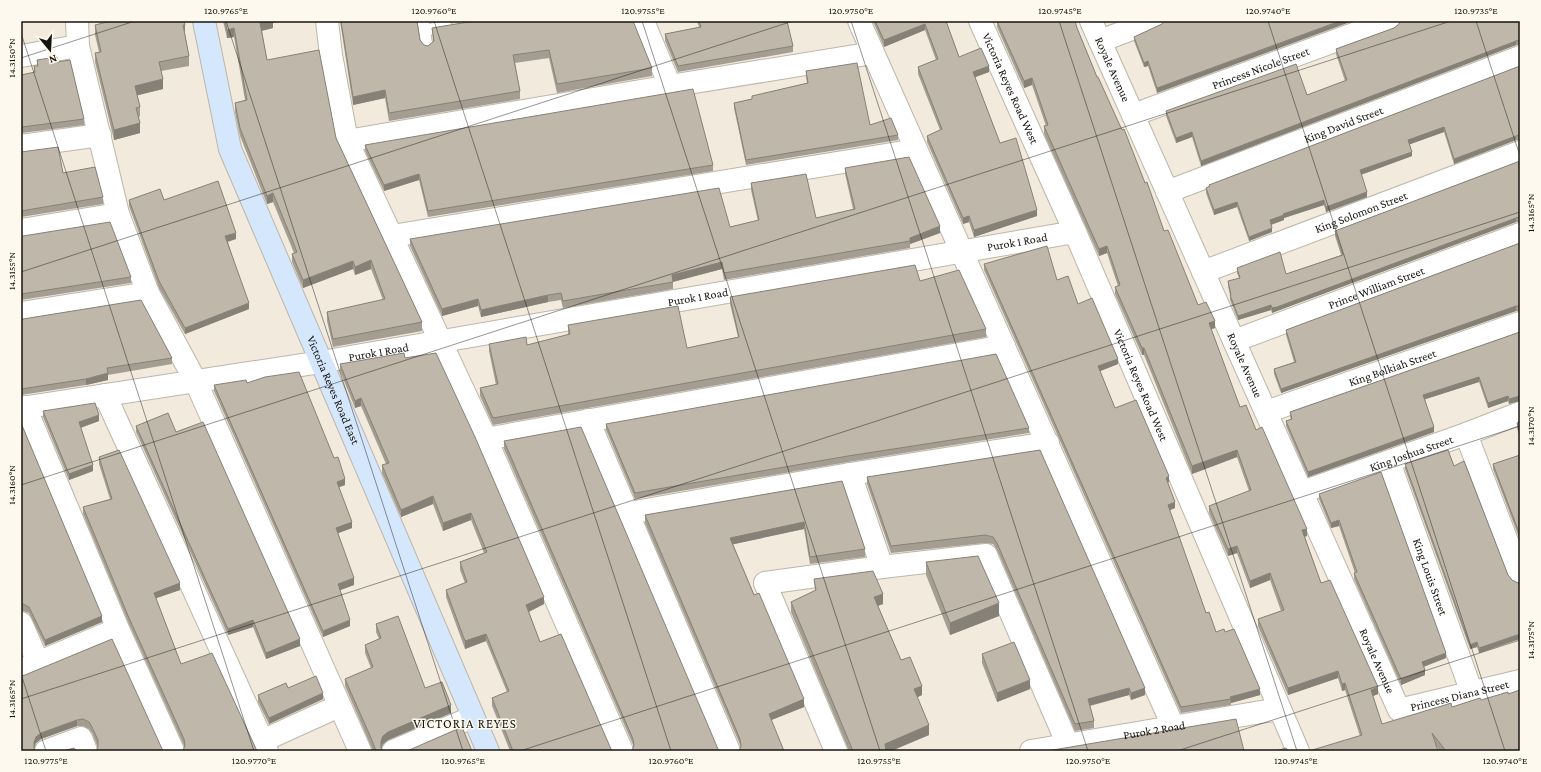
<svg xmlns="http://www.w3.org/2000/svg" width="1541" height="772" font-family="'Crimson Pro',serif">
<rect width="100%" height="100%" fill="#f2ebdd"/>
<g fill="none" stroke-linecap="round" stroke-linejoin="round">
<!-- lane casing -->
<g stroke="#bdb6a9" stroke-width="13">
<path id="lane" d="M423,21L427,47
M424,30L447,27"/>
</g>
<!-- street casing -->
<g stroke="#bdb6a9" stroke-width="24">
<g id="street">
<path d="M77,21L78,46L118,214L148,293L196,382L360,751"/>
<path d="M327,21L331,55L347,141L486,439L622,751"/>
<path d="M643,21L670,86"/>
<path d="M859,21L1173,726"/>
<path id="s1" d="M980,21L1075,232L1298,751"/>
<path id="s2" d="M1091,21L1399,710L1520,681"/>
<path d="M1100,41L1153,21"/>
<path d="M21,56L78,46"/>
<path id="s3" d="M1133,115L1389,21"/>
<path d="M347,141L670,86L873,53"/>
<path d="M21,146L100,135"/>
<path id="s4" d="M1167,192L1520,57"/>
<path d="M21,230L118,214"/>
<path d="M392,236L916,150"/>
<path id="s5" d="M1203,272L1520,152"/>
<path d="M21,313L148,293"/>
<path id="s6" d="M1234,341L1520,234"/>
<path d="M105,395L267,751"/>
<path d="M25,407L118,629L173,751"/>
<path id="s7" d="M21,408L321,362L1075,232"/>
<path id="s8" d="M1266,412L1520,323"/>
<path d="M588,420L729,751"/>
<path d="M1466,434L1520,575"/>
<path d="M486,439L1004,346"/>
<path id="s9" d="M1389,462L1472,693"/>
<path d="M850,474L882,567L986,555L1068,745"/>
<path id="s10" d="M1302,492L1466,434L1520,413"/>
<path d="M629,513L850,474L1048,443"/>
<path d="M21,623L38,662"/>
<path d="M21,670L118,629"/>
<path d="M262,741L339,706"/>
<path d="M46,751L81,738L86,751"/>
<path d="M393,751L473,717"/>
<path d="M836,751L765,583L882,567"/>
<path id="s11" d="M1031,751L1279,709"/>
</g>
</g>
<!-- secondary casing -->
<g stroke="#bdb6a9" stroke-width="24">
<g id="secondary">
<path id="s12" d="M204,21L230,149L488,751"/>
</g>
</g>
<!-- lane -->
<use href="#lane" stroke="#fff" stroke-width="11"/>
<!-- street -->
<use href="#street" stroke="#fff" stroke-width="22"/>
<!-- secondary -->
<use href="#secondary" stroke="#d5e7fd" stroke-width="22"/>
</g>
<!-- wall -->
<path fill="#a49e92" d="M223,21H283L273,23V28L262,31L267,60L336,138L422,322V331L333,347L327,321V312L383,300L371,269L355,275L353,269L303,288L292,262V254L294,253L273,202L267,204L240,136L235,112V103L245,100L234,37L227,38Z
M340,21H417L420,40L424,45L428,46L433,42L432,28L652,68V76L557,93L549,58L515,63L520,91V99L389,121L385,98L353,105Z
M697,21H787L793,46V52L678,72L665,41V34L699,27Z
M873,21H946L959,57L989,72L975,77L1000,143L1037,216L974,237L969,222L963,224L927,142V136L940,130L918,74V67L936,60L925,30L884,47Z
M997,21L1077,28L1097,77L1145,183L1164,231L1198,305L1215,328L1211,329L1240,407L1256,430L1307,536L1305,537L1321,583L1378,694L1373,696L1382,724L1481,700L1520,751H1440L1436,746L1360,736L1345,690L1342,691L1338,678L1288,695L1258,626V619L1281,611L1270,580L1250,588L1237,553L1228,556L1209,513V506L1249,491L1237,457L1192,474L1144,355H1142L1115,294V287L1118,286L1107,253L1099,256L1044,134V126H1046L1032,85L1024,88L997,27Z
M1520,21V45H1516L1201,166L1192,137L1176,143L1166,116V111L1307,95L1345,81L1336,54V49L1394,28L1399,24Z
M1162,24L1157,93L1148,66L1144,67L1134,41V37Z
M95,25L185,34L189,56V66L161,71L163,89L137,95L140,107V116L139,117L140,133L114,140L95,62V53L99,52L95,35Z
M37,60L57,62L84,119V125L22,133L21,128V75L34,73V66H37Z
M1520,66V140H1516L1454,164L1444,132L1410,144L1412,156L1361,175L1367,197L1326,212L1324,205L1284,218V220L1271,225L1272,232L1249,241L1237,207L1214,215L1206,193V188L1209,186V185Z
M806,71L870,125L898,135V140L746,165L734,108V103L752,99V96L807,83L806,77Z
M365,145L713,165V171L428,217L419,180L384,191L365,151Z
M21,152L63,173L103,197V204L21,217Z
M1520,161V222H1516L1277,311L1272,313L1271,310L1238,320L1230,300V295L1228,286V281L1239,278L1237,273V268L1286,274L1341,255L1335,236V231Z
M845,168L940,233L910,244V248L724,280L722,269L673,282V289L563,308L561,300L548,302L481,317L478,306L442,316L410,246V239L730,227L758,221L751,190V183L816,218L853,209L845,174Z
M129,200H164L236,239L228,242L249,309L185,334L159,288L129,206Z
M21,236L131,277V283L21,300Z
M1520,243V311H1516L1281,393L1274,374V369L1294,362L1286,335V330Z
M984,264L1057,280L1078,304L1118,364L1100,371L1115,408L1169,482L1168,483L1175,508L1169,510L1206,613L1216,632H1225L1260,695L1231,703V705L1181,713L984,270Z
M920,281L986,329V337L493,425L480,396V388L496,385L489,351V344L527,345L568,335V325L687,348L738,337L730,304V297Z
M21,319L172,358V364L108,375V380L86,385L21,395Z
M1520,332L1509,404L1508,401L1488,408L1479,382L1425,399L1434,432L1308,477L1286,426V421L1291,419L1290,417V412Z
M405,358L544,604L529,612L540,642L612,751H510L492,706V698L507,692L486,641L465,649L446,597V590L465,583L460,570V562L484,553L471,520L443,531L433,504L401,517L382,473V465L386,464L361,406L355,408L340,371V364Z
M247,383L345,485L339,487L352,528L338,533L354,585L340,590L350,626L323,637L214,391V385Z
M43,411L99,421L81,428L93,471L69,480L43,417Z
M1520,421V438L1517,428V423Z
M21,423L102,622L45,646L29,613L23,611H21Z
M606,424L1029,428V433L848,462L635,499L606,430Z
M136,426L176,432L300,646L266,659L253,627L228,635L136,432Z
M504,441L718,749L634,747L504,449Z
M1040,450L1145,695L1131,700L1129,695L1090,706L1094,721V728L1075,731L997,550L993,544L985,543L891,553L867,484V477Z
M1520,455V540L1493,469V464Z
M99,457L180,590L156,598L181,664L256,750L185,748L129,624L83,514V507L110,499L99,464Z
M1405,464L1454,466L1508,575L1512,580L1518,583L1479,653L1477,647L1470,649L1405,469Z
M842,481L865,549V557L810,564L804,529L733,544L754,595L804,707L771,720L741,747L645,523V515Z
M1319,494L1446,658L1424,667L1425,675L1401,685L1354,579V573H1355L1339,526L1331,528L1319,499Z
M926,562L999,616L950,635L926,575Z
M814,579L883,604L878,606L901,660L922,695L917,697L929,735L891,751H849L791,612V602L815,591Z
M376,624L425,688L451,713L388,740L383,744L381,747L384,751H373L345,686V679L371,668L365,653V645L379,639L376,632Z
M982,654L1030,689L997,702L982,663Z
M21,676L162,750L98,748L92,733L89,729L83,726H77L41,739L36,743L21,751Z
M288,688L323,699L269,724L258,702V695Z"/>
<!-- shaded-wall -->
<path fill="#868177" d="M269,21H273V28L260,31V23Z
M1340,21H1353L1157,93V88Z
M925,24V30L884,47V40Z
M183,25H185V35Z
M234,28V37L227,38V30Z
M1516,41V45L1201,166V161Z
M1148,61V66L1144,67V63Z
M989,66V72L973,78V72Z
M1032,78V85L1024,88V81Z
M163,79V89L135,96V86Z
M385,90V98L353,105V97Z
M140,123V133L114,140V130Z
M1444,127V132L1408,145V140Z
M1192,132V137L1176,143V138Z
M1516,136V140L1454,164V159Z
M1412,152V156L1360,175V170Z
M419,174V180L384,191V185Z
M1367,192V197L1326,212V207Z
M273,193V202L267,204V196Z
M1324,200V205L1284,218V220L1270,225V220L1283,214Z
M1237,202V207L1214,215V210Z
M1037,210V216L974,237V230Z
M969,216V222L963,224V218Z
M1516,218V222L1277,311L1272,313V308Z
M940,226V233L910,244V238Z
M1272,228V232L1249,241V237Z
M236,233V239L225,242V236Z
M1107,246V253L1099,256V249Z
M371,260V269L355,275V267Z
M353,261V269L303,288V280Z
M722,262V269L672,282V275Z
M548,295V302L481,317V310Z
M478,299V306L442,316V309Z
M249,303V309L185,334V328Z
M1271,305V310L1238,320V316Z
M1516,306V311L1281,393V389Z
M1215,321V328L1209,330V323Z
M1142,348H1144V355H1142Z
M1118,359V364L1098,372V366Z
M108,373V380L86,385V379Z
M1479,377V382L1423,400V395Z
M1508,396V401L1488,408V403Z
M1520,396V401L1509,404V399Z
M361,398V406L355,408V401Z
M99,415V421L79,428V422Z
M1434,427V432L1308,477V472Z
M1237,450V457L1192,474V466Z
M93,465V471L69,480V474Z
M1169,476V482L1166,483V478Z
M345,479V485L337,488V482Z
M433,496V504L401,517V510Z
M1175,502V508L1168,511V505Z
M471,513V520L443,531V523Z
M1339,520V526L1331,528V523Z
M352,522V528L336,534V528Z
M804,522V529L730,545V538Z
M1307,529V536L1302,537V530Z
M1237,546V553L1228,556V549Z
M1270,573V580L1250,588V581Z
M354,578V585L338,591V584Z
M180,583V590L154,599V593Z
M883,594V604L874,607V597Z
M544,597V604L526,613V605Z
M999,603V616L950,635V623Z
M102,616V622L45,646V640Z
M253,620V627L228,635V629Z
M350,620V626L323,637V631Z
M486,634V641L465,649V641Z
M1520,634V639L1479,653V648Z
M300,639V646L266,659V653Z
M1477,642V647L1470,649V645Z
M1446,653V658L1422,667V662Z
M1425,670V675L1401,685V679Z
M1338,671V678L1288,695V688Z
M1030,680V689L997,702V693Z
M1345,683V690L1342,691V684Z
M922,686V695L914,699V689Z
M1378,687V694L1371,697V690Z
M1129,688V695L1088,706V699Z
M1145,688V695L1131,700V693Z
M1260,689V695L1231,703L1230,697Z
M323,693V699L269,724V718Z
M804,699V707L769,721V714Z
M451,705V713L388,740L383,744L381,749V741L383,736L388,732Z
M77,720V726L41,739L36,743L34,749V742L36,737L41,733Z
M929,725V735L891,751H885V744Z"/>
<!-- building -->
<path fill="#bfb8aa" stroke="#868177" d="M111,21H184L185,25H183L189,56L159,62L163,79L135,86L140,107L136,108L140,123L114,130L95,53L101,52L95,25Z
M225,21H269L260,23L267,60L319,50L336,138L422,322L333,339L327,312L385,299L371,260L355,267L353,261L303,280L292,254L297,252L273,193L267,196L240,128L235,103L247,100L234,28L227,30Z
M341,21H417L420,40L424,45L428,46L434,41L432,28L474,21H633L652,68L557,84L549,50L513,55L520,91L389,113L385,90L353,97Z
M699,21H787L793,46L678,66L665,34L701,27Z
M875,21H946L959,57L981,48L989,66L973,72L1000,143L1016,138L1037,210L974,230L969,216L963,218L927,136L942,129L918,67L938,59L925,24L884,40Z
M997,21H1075L1077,28L1097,77H1098L1122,130L1124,129L1145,183L1147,182L1164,231L1168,230L1198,305L1206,302L1215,321L1209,323L1240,407L1246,405L1256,430L1262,427L1307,529L1302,530L1321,583L1330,580L1378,687L1371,690L1382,724L1445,705L1451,703L1452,707L1480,698L1481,700L1508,692V694L1520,690V751H1446L1432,733L1438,751H1309L1362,735L1345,683L1342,684L1338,671L1288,688L1258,619L1284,610L1270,573L1250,581L1237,546L1228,549L1209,506L1251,490L1237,450L1192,466L1144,348H1142L1115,287L1120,285L1107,246L1099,249L1044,126L1048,125L1032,78L1024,81Z
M1164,21H1340L1157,88L1148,61L1144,63L1134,37L1162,24Z
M1400,21H1520V40L1516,41L1201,161L1192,132L1176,138L1166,111L1296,64L1307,95L1347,80L1336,49L1394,28L1399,24Z
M57,57V62L70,60L84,119L22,127L21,122V75L35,72L34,66H38L37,60Z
M857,63L870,125L891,118L898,135L746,160L734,103L752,99V96L808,83L806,71Z
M1520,66V135L1516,136L1454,159L1444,127L1408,140L1412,152L1360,170L1367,192L1326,207L1324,200L1283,214L1284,215L1270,220L1272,228L1249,237L1237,202L1214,210L1206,188L1210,186L1209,185Z
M693,89L713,165L428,211L419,174L384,185L365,145Z
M58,147L63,173L95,167L103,197L21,211V152Z
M909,157L940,226L910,238V241L724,273L722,262L672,275L673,282L563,301L561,293L548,295L481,310L478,299L442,309L410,239L719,188L730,227L759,220L751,183L806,174L816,218L855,209L845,168Z
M1520,161V217L1516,218L1277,307L1272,308L1271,305L1238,316L1230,295H1231L1228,281L1240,278L1237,268L1280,252L1286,274L1343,255L1335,231Z
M218,181L236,233L225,236L249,303L185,328L159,281L129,200L160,189L164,200Z
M110,222L131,277L21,294V236H23Z
M1520,243V306H1516L1281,389L1274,369L1296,362L1286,330Z
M1047,246L1057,280L1068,276L1078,304L1092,298L1118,359L1098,366L1115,408L1136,400L1169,476L1166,478L1175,502L1168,505L1206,613L1209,612L1216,632L1224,629L1225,632L1234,629L1260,689L1230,697L1231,699L1181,707L984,264Z
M915,265L920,281L959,270L986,329L493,418L480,388L498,384L489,344L526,337L527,345L570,334L568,325L678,306L687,348L739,337L730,297Z
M141,300L172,358L107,368L108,373L86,379L21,389V319H23Z
M1520,332V396L1509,399L1508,396L1488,403L1479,377L1423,395L1434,427L1308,472L1286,421L1292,419L1290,412Z
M404,353L405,358L436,353L475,437L544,597L526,605L540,642L561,634L611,749L612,751H513L492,698L509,691L486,634L465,641L446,590L467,582L460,562L487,552L471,513L443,523L433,496L401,510L382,465L389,463L361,398L355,401L340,364Z
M996,354L1029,428L848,456L635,493L606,424Z
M299,372L334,458L338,457L345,479L337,482L352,522L336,528L354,578L338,584L350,620L323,631L214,385L246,380L247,383L265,377Z
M95,403L99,415L79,422L93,465L69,474L43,411Z
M168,413L176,432L203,422L300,639L266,653L253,620L228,629L136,426Z
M1520,421V433L1517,423Z
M21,423L102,616L45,640L29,607L23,604H21Z
M581,427L718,749L719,751H632L634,745L633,739L504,441Z
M119,450L180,583L154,593L181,664L212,653L257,751H183L185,745L184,739L129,618L83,507L112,499L99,457Z
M1040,450L1145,688L1131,693L1129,688L1088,699L1094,721L1075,724L997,543L993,537L985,535L891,546L867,477Z
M1448,450L1454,466L1464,461L1508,575L1512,580L1518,583L1520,582V634L1479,648L1477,642L1470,645L1405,464Z
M1520,455V535L1493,464Z
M1381,472L1446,653L1422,662L1425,670L1401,679L1354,573L1357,572L1339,520L1331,523L1319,494Z
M842,481L865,549L810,557L804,522L730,538L754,595L759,593L804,699L769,714L784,751H739L741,746L740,739L645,515Z
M978,556L999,603L950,623L926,562Z
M873,571L883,594L874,597L901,660L910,657L922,686L914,689L929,725L885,744L886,751H853L791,602L816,590L814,579Z
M398,616L425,688L442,682L451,705L388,732L383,736L381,741V748L384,751H376L371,738L345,679L373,667L365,645L381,638L376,624Z
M112,639L163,751H96L98,747V740L92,727L89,722L83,719L77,720L41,733L36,737L34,742V749L36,751H21V676L25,675Z
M1014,642L1030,680L997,693L982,654Z
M316,676L323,693L269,718L258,695L286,683L288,688Z
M1236,719L1244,751H1047Z
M462,727L472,751H407Z
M74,748L76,751H63Z
M1286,748L1288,751H1276Z"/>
<!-- ticks -->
<path fill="none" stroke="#16140f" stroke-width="1" stroke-opacity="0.45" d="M226,21L463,751M434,21L671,751M642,21L880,751M851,21L1088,751M1059,21L1297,751M1268,21L1505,751M1476,21L1520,156M21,33L254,751M21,58L135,21M21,272L793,21M21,485L1451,21M21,674L46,751M21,699L1520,212M520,751L1520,426M1177,751L1520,640"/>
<g text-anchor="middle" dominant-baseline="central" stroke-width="3" stroke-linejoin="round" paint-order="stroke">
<!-- street labels -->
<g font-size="12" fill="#16140f" stroke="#fef9ee">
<text stroke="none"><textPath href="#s3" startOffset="136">Princess Nicole Street</textPath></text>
<text stroke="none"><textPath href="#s2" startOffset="53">Royale Avenue</textPath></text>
<text stroke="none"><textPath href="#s1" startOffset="74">Victoria Reyes Road West</textPath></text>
<text stroke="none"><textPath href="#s4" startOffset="189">King David Street</textPath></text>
<text stroke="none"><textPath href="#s5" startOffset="169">King Solomon Street</textPath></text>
<text stroke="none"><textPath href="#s7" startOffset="1010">Purok 1 Road</textPath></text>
<text stroke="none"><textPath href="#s6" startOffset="152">Prince William Street</textPath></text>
<text stroke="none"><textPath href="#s7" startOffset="686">Purok 1 Road</textPath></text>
<text stroke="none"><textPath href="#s7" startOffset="362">Purok 1 Road</textPath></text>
<text stroke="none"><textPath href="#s2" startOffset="377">Royale Avenue</textPath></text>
<text stroke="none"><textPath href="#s8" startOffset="134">King Bolkiah Street</textPath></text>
<text stroke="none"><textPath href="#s1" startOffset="398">Victoria Reyes Road West</textPath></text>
<text stroke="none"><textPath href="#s12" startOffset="393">Victoria Reyes Road East</textPath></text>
<text stroke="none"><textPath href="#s10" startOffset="116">King Joshua Street</textPath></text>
<text stroke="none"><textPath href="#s9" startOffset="122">King Louis Street</textPath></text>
<text stroke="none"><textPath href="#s2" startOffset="701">Royale Avenue</textPath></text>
<text stroke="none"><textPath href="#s2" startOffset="817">Princess Diana Street</textPath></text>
<text stroke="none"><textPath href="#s11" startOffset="125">Purok 2 Road</textPath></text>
</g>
<!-- neighbourhood labels -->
<g font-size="13" letter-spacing="1" fill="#16140f" stroke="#fef9ee">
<text x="465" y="723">VICTORIA REYES</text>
</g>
</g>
<!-- border -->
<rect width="1541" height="772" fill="none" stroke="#fef9ee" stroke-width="44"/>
<!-- north arrow -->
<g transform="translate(50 50) rotate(162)" stroke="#fef9ee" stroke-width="3" paint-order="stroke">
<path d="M0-3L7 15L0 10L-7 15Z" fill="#16140f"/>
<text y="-6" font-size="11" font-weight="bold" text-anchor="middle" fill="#16140f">N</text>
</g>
<rect x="22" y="22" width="1497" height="728" fill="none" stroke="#16140f" stroke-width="1.5"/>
<g font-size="10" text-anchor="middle" fill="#16140f">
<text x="226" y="14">120.9765°E</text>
<text x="434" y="14">120.9760°E</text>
<text x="643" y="14">120.9755°E</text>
<text x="851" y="14">120.9750°E</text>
<text x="1060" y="14">120.9745°E</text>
<text x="1268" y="14">120.9740°E</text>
<text x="1476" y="14">120.9735°E</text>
<text transform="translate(11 58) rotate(-90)" y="4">14.3150°N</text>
<text transform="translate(1530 213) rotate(-90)" y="4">14.3165°N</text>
<text transform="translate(11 271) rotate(-90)" y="4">14.3155°N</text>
<text transform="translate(1530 426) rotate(-90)" y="4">14.3170°N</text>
<text transform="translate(11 485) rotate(-90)" y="4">14.3160°N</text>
<text transform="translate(1530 640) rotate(-90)" y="4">14.3175°N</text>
<text transform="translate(11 699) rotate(-90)" y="4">14.3165°N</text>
<text x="46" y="764">120.9775°E</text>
<text x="254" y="764">120.9770°E</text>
<text x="463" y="764">120.9765°E</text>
<text x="671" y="764">120.9760°E</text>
<text x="879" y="764">120.9755°E</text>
<text x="1088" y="764">120.9750°E</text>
<text x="1296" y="764">120.9745°E</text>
<text x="1505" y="764">120.9740°E</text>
</g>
</svg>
